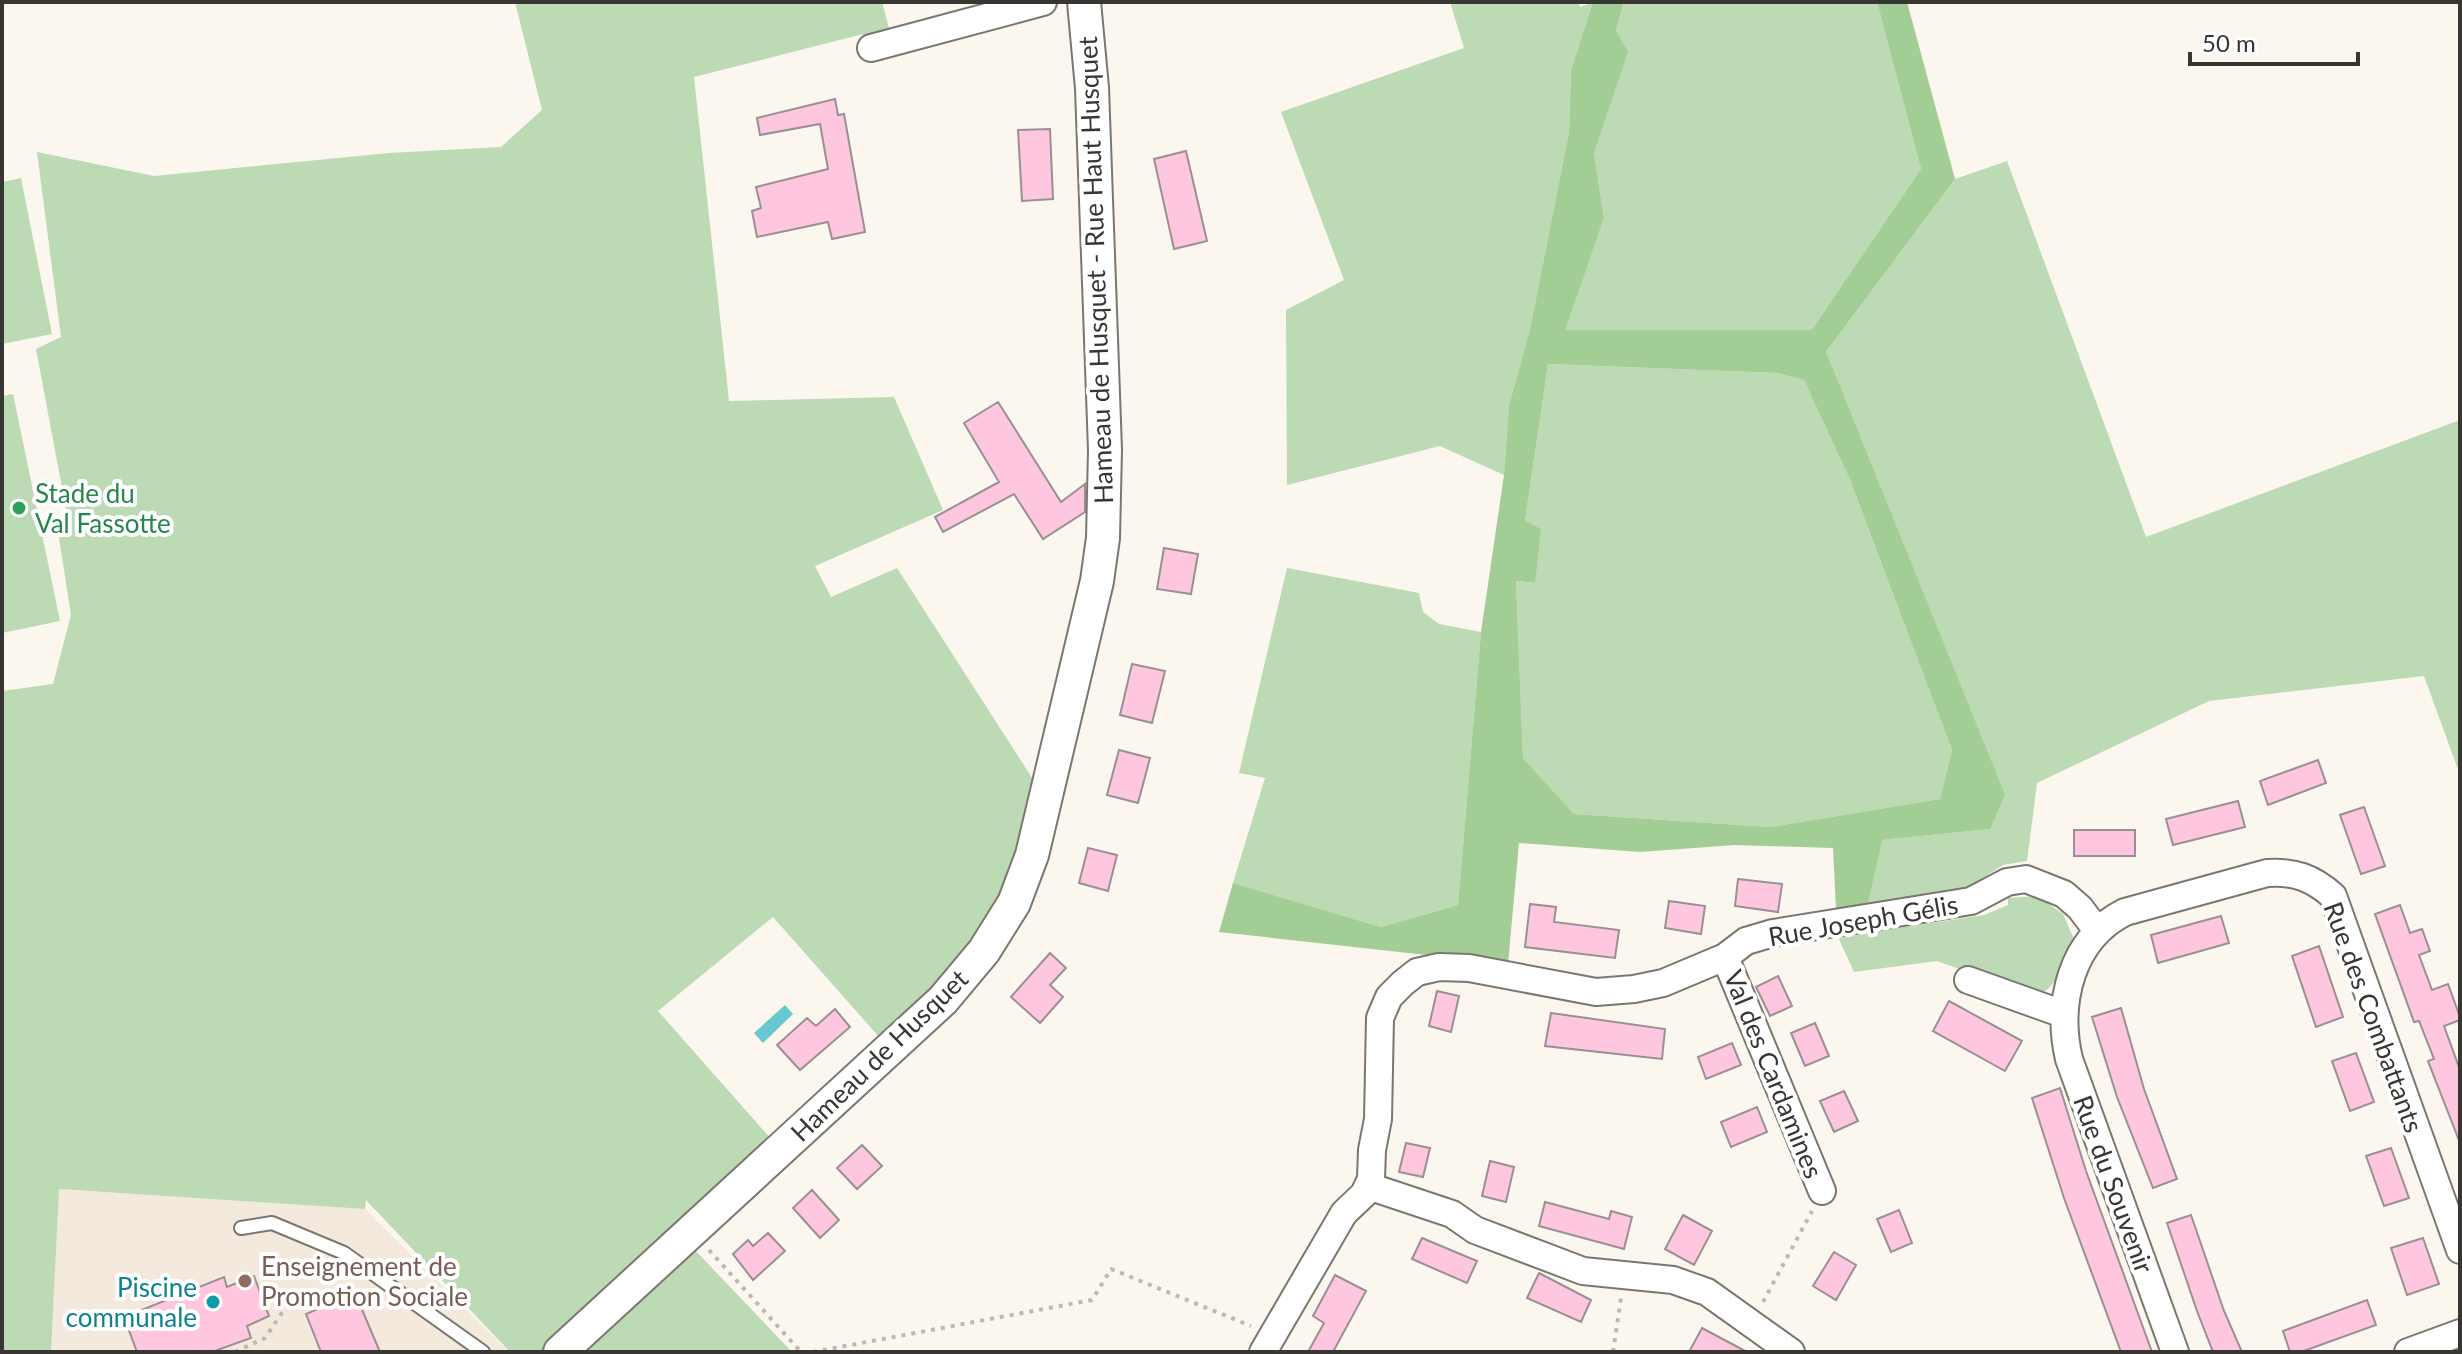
<svg xmlns="http://www.w3.org/2000/svg" width="2462" height="1354" font-family="Lato,sans-serif">
<rect width="100%" height="100%" fill="#fbf6ee"/>
<!-- built -->
<path fill="#f3e9dc" d="M58,1189L365,1209L509,1352H51Z"/>
<!-- green -->
<path fill="#bcdab3" d="M515,2H882L890,32L859,35L694,77L729,401L894,397L943,510L815,566L831,597L897,568L1036,784L1009,879L961,958L880,1038L773,917L658,1011L772,1140L549,1352H510L366,1200L365,1209L59,1189L51,1352H2V691L53,684L71,615L59,538L67,514L36,349L61,337L37,152L154,176L389,153L501,147L542,110Z
M1450,2H1578L1580,7L1593,2L1571,70L1569,132L1530,329L1509,405L1504,475L1440,446L1287,485L1286,310L1344,280L1281,112L1464,48Z
M1624,2H1877L1921,169L1812,331L1564,330L1604,218L1594,153L1627,53L1616,30Z
M2007,161L2146,537L2460,420V775L2424,676L2209,701L2037,783L2027,861L2003,865L1967,888L1868,904L1881,840L1990,829L1826,352L1955,179Z
M21,178L52,334L2,344V182Z
M1548,364L1778,373L1804,380L1850,480L1952,750L1940,799L1770,827L1574,814L1523,758L1516,581L1535,583L1525,521Z
M13,394L60,621L2,633V396Z
M1287,568L1419,593L1423,612L1439,624L1481,632L1458,905L1381,927L1233,883L1265,778L1239,773Z
M2037,896L2063,914L2073,937C2066,957 2058,989 2036,996L1937,961L1854,972L1838,937L1984,915L2008,905V898Z
M693,1248L792,1352H581Z"/>
<!-- forest -->
<path fill="#a2cd94" fill-rule="evenodd" d="M1593,2H1624L1616,30L1628,52L1594,153L1604,218L1565,330H1812L1921,169L1877,2H1907L1955,179L1826,352L2005,795L1990,829L1882,840L1868,904L1836,909L1833,848L1734,845L1640,852L1519,843L1508,964L1219,932L1233,883L1381,927L1458,905L1481,632L1504,475L1509,405L1530,329L1569,132L1571,70ZM1548,364L1778,373L1804,380L1850,480L1952,750L1940,799L1770,827L1574,814L1523,758L1516,581L1535,583L1541,529L1525,521Z"/>
<!-- water -->
<path fill="#69c8cf" d="M785,1005L793,1014L763,1043L754,1033Z"/>
<!-- building -->
<path fill="#ffc6e0" stroke="#999093" stroke-width="2" d="M835,99L838,115L844,114L865,232L832,239L828,222L757,237L752,211L761,208L756,187L828,169L820,124L760,135L757,118Z
M1050,129L1053,199L1022,201L1018,130Z
M1186,151L1207,241L1174,249L1154,159Z
M998,402L1061,502L1085,484V512L1043,539L1014,494L943,532L935,517L999,482L964,423Z
M1164,548L1198,554L1191,594L1157,589Z
M1132,664L1165,671L1152,723L1120,715Z
M1119,750L1150,758L1138,803L1107,795Z
M2318,760L2326,783L2268,805L2260,781Z
M2238,801L2245,827L2173,845L2166,819Z
M2364,807L2385,866L2361,874L2340,815Z
M2074,830H2135V856H2074Z
M1088,848L1117,855L1108,891L1079,883Z
M1738,879L1782,884L1778,912L1735,906Z
M1669,901L1705,906L1701,934L1665,928Z
M1530,904L1556,907L1554,922L1619,930L1615,958L1525,947Z
M2400,905L2410,933L2422,929L2430,951L2419,955L2432,990L2448,984L2460,1017V1020L2444,1026L2460,1070V1143L2428,1061L2434,1059L2419,1021L2414,1022L2375,914Z
M2221,916L2229,943L2158,963L2151,935Z
M2319,946L2343,1017L2316,1027L2292,956Z
M1050,953L1066,968L1050,985L1063,997L1040,1023L1011,997Z
M1778,976L1792,1006L1770,1016L1756,987Z
M1437,991L1459,996L1451,1032L1429,1026Z
M1949,1001L2022,1041L2005,1071L1933,1031Z
M2121,1008L2144,1089L2177,1179L2153,1188L2117,1097L2092,1017Z
M835,1009L850,1027L800,1070L777,1045L807,1018L816,1026Z
M1551,1013L1665,1029L1662,1059L1545,1046Z
M1815,1023L1829,1056L1805,1066L1791,1033Z
M1732,1043L1741,1065L1706,1079L1698,1057Z
M2356,1053L2374,1102L2350,1111L2332,1061Z
M2060,1088L2086,1171L2152,1352H2121L2064,1198L2032,1098Z
M1844,1091L1858,1121L1834,1132L1820,1101Z
M1757,1107L1767,1132L1731,1147L1721,1122Z
M1406,1143L1430,1148L1423,1177L1399,1172Z
M862,1145L882,1166L857,1189L837,1168Z
M2391,1148L2409,1198L2384,1206L2366,1156Z
M1490,1161L1514,1167L1506,1202L1482,1196Z
M812,1190L839,1220L820,1238L793,1208Z
M1545,1202L1609,1219L1611,1211L1632,1217L1624,1249L1539,1226Z
M1899,1210L1912,1243L1891,1252L1877,1219Z
M1683,1215L1712,1231L1694,1265L1665,1249Z
M2191,1215L2224,1311L2242,1352H2213L2197,1311L2167,1223Z
M768,1233L785,1251L753,1280L733,1254L748,1240L753,1246Z
M1422,1238L1477,1261L1467,1283L1412,1259Z
M2423,1238L2439,1284L2407,1295L2391,1248Z
M1834,1252L1856,1265L1836,1300L1813,1286Z
M1539,1273L1591,1300L1581,1322L1527,1298Z
M1335,1275L1366,1291L1333,1352H1308L1324,1323L1313,1316Z
M254,1276L269,1316L247,1326L251,1338L212,1352H137L124,1317L224,1277L227,1287Z
M355,1293L380,1352H321L306,1314Z
M2367,1300L2376,1325L2301,1352H2290L2283,1331Z
M1702,1328L1747,1352H1689Z"/>
<g fill="none" stroke-linecap="round" stroke-linejoin="round">
<!-- service casing -->
<g stroke="#7b7670" stroke-width="16">
<path id="service" d="M241,1228L272,1223L344,1253L483,1352"/>
</g>
<!-- minor casing -->
<g stroke="#7b7670" stroke-width="30">
<path id="minor" d="M871,48L1043,2
M1725,957L1822,1191
M1968,980L2063,1014
M1368,1186L1452,1214L1475,1230L1583,1271L1673,1280L1707,1292L1791,1352
M1263,1352L1344,1213L1364,1194L1371,1179L1372,1150L1378,1119L1380,1018L1389,997L1403,983L1417,972L1439,967L1469,968L1596,992L1634,989L1663,983L1725,957L1746,941L1773,933L1971,901L2007,882L2026,879L2064,894L2080,908L2096,929
M2175,1352L2069,1059C2056,1003 2071,939 2125,912L2267,873C2294,871 2313,878 2333,896L2460,1250
M2408,1352L2460,1333"/>
</g>
<!-- tertiary casing -->
<g stroke="#7b7670" stroke-width="36">
<path id="tertiary" d="M560,1352L943,1000L984,951L1014,903L1032,855L1097,581L1103,538L1105,450L1092,88L1084,2"/>
</g>
<!-- path -->
<path stroke="#bcb8b2" stroke-width="4" stroke-dasharray="4 6" stroke-linecap="butt" d="M709,1250L801,1352
M1763,1302L1812,1211
M235,1352L265,1338L290,1301
M813,1352L1092,1300L1111,1269L1251,1326
M1613,1352L1621,1298"/>
<!-- service -->
<use href="#service" stroke="#fff" stroke-width="12"/>
<!-- minor -->
<use href="#minor" stroke="#fff" stroke-width="26"/>
<!-- tertiary -->
<use href="#tertiary" stroke="#fff" stroke-width="32"/>
</g>
<!-- markers -->
<circle fill="#2e9e5b" stroke="#fff" stroke-width="3" cx="19" cy="508" r="8"/>
<circle fill="#8d6e63" stroke="#fff" stroke-width="3" cx="245" cy="1281" r="8"/>
<circle fill="#0f9aa8" stroke="#fff" stroke-width="3" cx="213" cy="1302" r="8"/>
<g text-anchor="middle" dominant-baseline="central" stroke-width="8" stroke-linejoin="round" paint-order="stroke">
<!-- street labels -->
<g font-size="26" fill="#383633" stroke="#fff">
<text transform="translate(1095 270) rotate(-92)">Hameau de Husquet - Rue Haut Husquet</text>
<text transform="translate(1863 920) rotate(-10)">Rue Joseph Gélis</text>
<text transform="translate(2374 1017) rotate(70)">Rue des Combattants</text>
<text transform="translate(879 1055) rotate(-44)">Hameau de Husquet</text>
<text transform="translate(1774 1074) rotate(68)">Val des Cardamines</text>
<text transform="translate(2114 1184) rotate(70)">Rue du Souvenir</text>
</g>
<!-- leisure labels -->
<g font-size="26" fill="#27864d" stroke="#fff" text-anchor="start">
<text x="35" y="493">Stade du<tspan x="35" dy="30">Val Fassotte</tspan></text>
</g>
<!-- education labels -->
<g font-size="26" fill="#785e54" stroke="#fff" text-anchor="start">
<text x="261" y="1266">Enseignement de<tspan x="261" dy="30">Promotion Sociale</tspan></text>
</g>
<!-- culture labels -->
<g font-size="26" fill="#0d838f" stroke="#fff" text-anchor="end">
<text x="197" y="1287">Piscine<tspan x="197" dy="30">communale</tspan></text>
</g>
</g>
<!-- border -->
<rect width="2462" height="1354" fill="none" stroke="#383633" stroke-width="8"/>
<!-- scale -->
<path d="M2190 52v12h168v-12" fill="none" stroke="#383633" stroke-width="4"/>
<text x="2202" y="52" font-size="24" fill="#383633" stroke="#ffffff" stroke-width="6" paint-order="stroke">50 m</text>
</svg>
